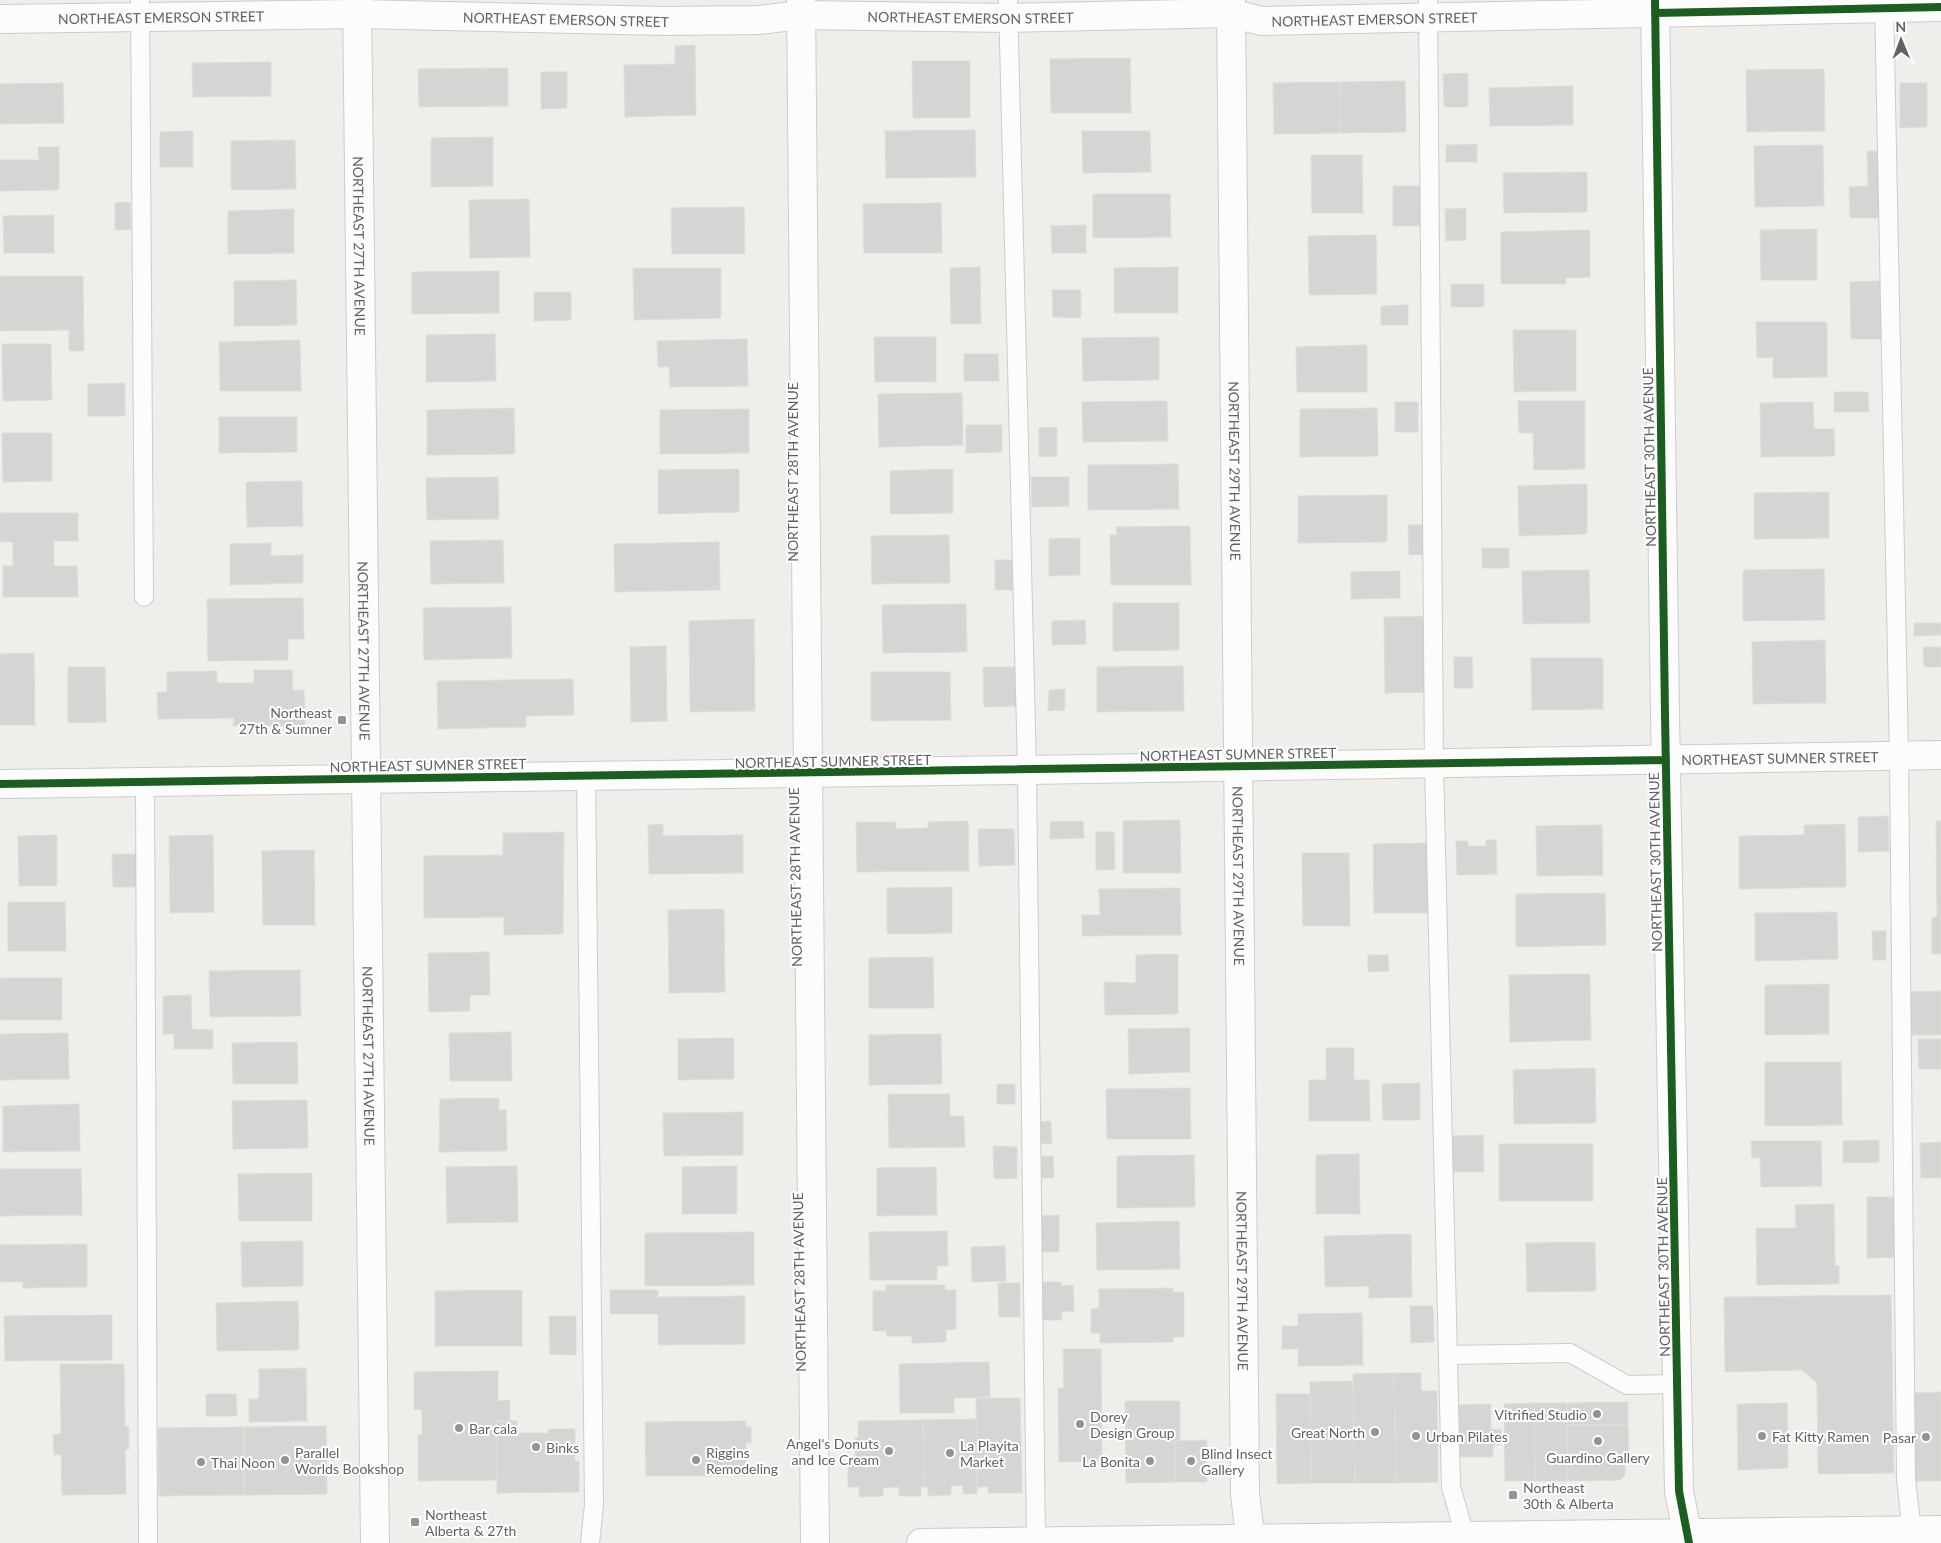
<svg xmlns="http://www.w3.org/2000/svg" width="1941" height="1543" font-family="Lato,sans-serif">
<rect width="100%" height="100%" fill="#efeeea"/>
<!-- building -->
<path fill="#d6d5d3" stroke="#deddd9" d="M695,45L696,115L625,117L624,65L675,64V46Z
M1130,58L1131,113H1051L1050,59Z
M912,61H970V118H913Z
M271,62V96L193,97L192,63Z
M508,68V106L419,107L418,69Z
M1824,69L1825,131L1747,132L1746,70Z
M541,72H567V108L541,109Z
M1468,73V107H1444L1443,74Z
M1405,81L1406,132L1340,133L1339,82Z
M1339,82L1340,133L1274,134L1273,83Z
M63,83L64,123L0,124V84Z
M1900,83H1927V127L1900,128Z
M1573,86V125L1490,126L1489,88Z
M975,130L976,177L886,178L885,131Z
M193,131V167H160V132Z
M1082,131H1150L1151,172L1083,173Z
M493,137V186L431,187V138Z
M295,140L296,189L231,190V141Z
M1477,144V162H1446V145Z
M1823,145L1824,206L1755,207L1754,146Z
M38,147H59V190L0,191V160H39Z
M1867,151H1883V218H1850L1849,187L1868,186Z
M1311,155H1362L1363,213H1312Z
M1587,172V212L1504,213L1503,173Z
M1393,186H1423L1424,226H1393Z
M1093,194H1170L1171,237L1093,238Z
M529,199L530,257L470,258L469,200Z
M130,202L131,230H115V203Z
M941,203L942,253H864L863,204Z
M744,207L745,254H672L671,208Z
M1466,208V240L1446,241L1445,209Z
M294,209V253L228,254V211Z
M54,215V253H4L3,216Z
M1086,225V253H1052L1051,226Z
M1817,229V280H1761L1760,230Z
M1590,230V277L1566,278V284H1501V232Z
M1376,235L1377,294L1309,295L1308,236Z
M980,267L981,324H951L950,268Z
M1178,267V313H1114V268Z
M633,268H721V318L634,320Z
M499,271V313L412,314V272Z
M0,276H83L84,351H69V330L0,331Z
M296,280L297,325L234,326V281Z
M1881,281L1882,339H1851L1850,282Z
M1451,284H1484V307H1451Z
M1052,290H1081V318L1053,317Z
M534,292H571V320L534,321Z
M1408,305V325H1381V306Z
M1756,322H1827V377L1773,378V357L1757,358Z
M1513,330H1576V391L1514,392Z
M495,334L496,381L426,382V335Z
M874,337H936V382H875Z
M1159,337V380L1083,381L1082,338Z
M747,339L748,386L670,387L669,367H658L657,341Z
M300,340L301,391H220L219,342Z
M2,344H51L52,400L3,401Z
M1367,345V392H1297L1296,347Z
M964,354H998L999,381H964Z
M125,383V416H88V384Z
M1834,392H1868L1869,412H1834Z
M962,393L963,445L879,447L878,394Z
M1167,401L1168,441L1083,442L1082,402Z
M1518,401H1585V469L1534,470L1533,433H1519Z
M1395,402H1418V432H1395Z
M1813,402L1814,429H1834L1835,456L1761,457L1760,403Z
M514,408L515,454L427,455V410Z
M1377,408L1378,456L1300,457V409Z
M749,409V453L660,454V410Z
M219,417H297V452L219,453Z
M966,425H1002V452L966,453Z
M1057,427V456L1039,457V428Z
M2,433H52V481L3,482Z
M1178,464L1179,509L1088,510V465Z
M739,469V512L658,514V470Z
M953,469V513L890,514V471Z
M498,477L499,519L427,520L426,478Z
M1031,477H1069V506L1032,507Z
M302,481L303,526L247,527L246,482Z
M1587,484V534L1519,536L1518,486Z
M1829,492V538L1754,539V493Z
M1387,495V542L1298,543V496Z
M0,513H78V541H54V566H77L78,597H3V566H13V542H0Z
M1408,525H1430V554L1409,555Z
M1190,526L1191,585H1111L1110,535H1117L1116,527Z
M949,535L950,583L872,584L871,536Z
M1080,538V575L1049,576V539Z
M503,540L504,583L431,584L430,541Z
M719,542L720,590L615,592L614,544Z
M271,543V556L303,555V583L230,585V544Z
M1482,548H1509V568H1482Z
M995,560H1016V590H995Z
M1824,569L1825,620L1743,621V570Z
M1589,570L1590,623L1523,624L1522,571Z
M1400,571V598L1351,599V572Z
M303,598L304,639H288V660L208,661L207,599Z
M1113,603H1179V650L1113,651Z
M966,604L967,652L883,653L882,605Z
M511,607L512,658L424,660L423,608Z
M1431,616L1432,692L1385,693L1384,617Z
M754,619L755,711L690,712L689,621Z
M1085,620L1086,644L1052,645V621Z
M1914,623H1941V635L1914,636Z
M1825,640L1826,703L1753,704L1752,642Z
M666,646L667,721L631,722L630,647Z
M1923,647H1941V667H1924Z
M34,653L35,725H0V654Z
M1454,657H1472L1473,688H1454Z
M1531,658H1603V709L1532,710Z
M1183,666L1184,711L1097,712V667Z
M68,667H105L106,722L68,723Z
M983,667H1021L1022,706L984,707Z
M254,670H292L293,690H304L305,726H233L234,718L158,719L157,692H167V672L217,671V683H254Z
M871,672H950L951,720L871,721Z
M573,679L574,715L526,716V727L438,729L437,681Z
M1065,689V710L1048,711L1049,690Z
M1888,816L1889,851L1858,852V817Z
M1180,820L1181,873H1123V821Z
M968,821L969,871L857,872L856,822H896V829L928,828V822Z
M1083,821L1084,838L1050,839V822Z
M1936,821H1941V954H1932V917H1937Z
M663,824V836L743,835V873L649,874L648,825Z
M1845,824L1846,887L1739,889V836L1804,835V825Z
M1602,825L1603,875L1537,876L1536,826Z
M978,829H1014L1015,865L979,866Z
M564,832L563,934L504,935V917L424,918V856L503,855V833Z
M1096,832H1114L1115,870H1096Z
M57,835V886H19L18,836Z
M213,835L214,912L170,913L169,836Z
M1486,840H1496L1497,874L1457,875L1456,841H1468V846H1486Z
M1430,843L1431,913H1374L1373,844Z
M314,850L315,925H263L262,851Z
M1302,853H1349L1350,926H1303Z
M112,854H142V887H113Z
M952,887V933L887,934V888Z
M1180,888L1181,935L1082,936V915H1100L1099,889Z
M1605,893L1606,945L1516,947V894Z
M8,902H65L66,951H8Z
M724,909L725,992L669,993L668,910Z
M1837,912L1838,959L1755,961V913Z
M1872,931H1886V960H1873Z
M489,952L490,995H470V1011L429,1012L428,953Z
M1178,954V1014L1105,1015L1104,982L1136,983V955Z
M1368,955H1388L1389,971L1368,972Z
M933,957L934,1008H869V958Z
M300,970L301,1016L210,1017L209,971Z
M1590,974L1591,1040L1510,1042L1509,975Z
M0,978H62V1020H0Z
M1829,984V1034L1765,1035V985Z
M1941,991V1035H1906V992Z
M191,995L192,1029L213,1030V1049H174V1034H163V996Z
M1190,1028V1072L1129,1074L1128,1029Z
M511,1032L512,1081H450L449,1033Z
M68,1033L69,1079L0,1080V1034Z
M941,1034L942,1084L869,1085V1035Z
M734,1038V1079L678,1080V1039Z
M1918,1039H1941V1069H1919Z
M297,1042L298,1084H233L232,1043Z
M1326,1048H1354V1080H1369L1370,1121H1309V1080H1326Z
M1765,1062H1841L1842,1125L1765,1126Z
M1595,1068L1596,1123L1514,1124L1513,1070Z
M1420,1083V1120H1383L1382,1084Z
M997,1084H1015V1104H997Z
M1190,1088L1191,1139H1107L1106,1089Z
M888,1094H950V1116H964L965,1147L889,1148Z
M499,1098V1110H506L507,1151L439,1152L440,1099Z
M307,1100L308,1148L233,1149L232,1101Z
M79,1104L80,1151L3,1152V1106Z
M743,1112V1155L664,1156L663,1113Z
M1051,1121L1052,1144L1036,1143V1122Z
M1483,1135L1484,1172H1448V1136Z
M1879,1140V1162L1843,1163V1141Z
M1751,1141H1821L1822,1186L1761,1187L1760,1158H1752Z
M1941,1142V1178H1921L1920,1143Z
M1499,1144H1593V1201H1499Z
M993,1146L1017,1147V1178L994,1179Z
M1359,1154L1360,1214H1316V1155Z
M1194,1155L1195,1207L1117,1208V1156Z
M1053,1156L1054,1178H1037L1036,1157Z
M517,1166L518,1222L447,1223L446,1167Z
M737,1166V1214H682V1167Z
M936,1167L937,1215L877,1216V1168Z
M0,1169H81L82,1215L0,1216Z
M312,1173V1221H239L238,1174Z
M1867,1197H1901L1902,1257L1867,1258Z
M1834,1204L1835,1266H1839V1284L1757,1285L1756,1228H1796L1795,1205Z
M1059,1215V1252H1038L1037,1216Z
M1179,1221L1180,1269L1097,1270L1096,1223Z
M947,1231L948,1266H937V1280H870L869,1232Z
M754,1232V1285L645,1286V1233Z
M1411,1234L1412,1297L1369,1298V1286L1325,1287L1324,1236Z
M303,1241V1286L242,1287L241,1242Z
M1595,1242L1596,1291L1527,1292L1526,1243Z
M87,1244V1287L23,1288V1282H0V1245Z
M1005,1246L1006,1281L972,1282L971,1247Z
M1037,1282H1061V1286L1073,1285L1074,1311L1062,1312V1320H1038Z
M998,1283H1020V1317H999Z
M886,1285H945V1290H956V1329L946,1330V1342L912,1343V1336H887L886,1331H873V1291H886Z
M1173,1288V1292H1184V1337H1173V1342L1100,1343V1333H1091V1309L1099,1308V1289Z
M522,1290V1346H435V1291Z
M610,1290H658V1297L745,1296V1344L658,1345V1314H610Z
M1891,1295L1894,1473L1818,1474L1817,1383L1802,1370L1725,1372L1724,1297Z
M298,1301L299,1350L217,1351L216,1303Z
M1410,1306H1433L1434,1342L1411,1343Z
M1362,1313L1363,1365L1298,1366V1349H1282V1326H1298V1314Z
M112,1315V1360L5,1361L4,1316Z
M549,1316H576V1355L550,1354Z
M1063,1349H1101L1102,1461L1059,1462L1058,1388H1064Z
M989,1362L990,1397L954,1398V1413H900L899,1364Z
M60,1364H124L125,1426H129V1449H125L126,1494L62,1495L61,1455H54L53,1434H61Z
M306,1368L307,1421L249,1422V1399H259V1369Z
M498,1371V1401L510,1400V1421H496V1480L418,1481V1435H422V1410L414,1409V1372Z
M1394,1373H1421V1391H1437L1438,1482L1396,1483Z
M1394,1373L1396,1483H1355L1353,1374Z
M1353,1381L1355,1483H1311L1310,1382Z
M1941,1392V1481H1912L1911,1393Z
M206,1394H236L237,1416H206Z
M1276,1394H1310L1311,1483L1277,1484Z
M976,1398H1020L1022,1493H988V1487H977Z
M1125,1401H1180V1441H1175V1482L1126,1483Z
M1628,1402V1425H1567V1403Z
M1534,1403H1567V1481H1535Z
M1534,1403L1535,1481H1505L1504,1404Z
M1787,1403L1788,1468L1738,1470L1737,1404Z
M1491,1404V1430L1501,1429V1445H1493V1457H1456L1455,1405Z
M976,1419L977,1494H963V1486H951V1495L928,1496V1487H924L923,1420Z
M923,1420L924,1487H921V1496H899V1487L883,1488V1496L859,1497V1487H848V1465H855V1438H858V1421Z
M496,1421H517V1433H549L548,1429H575V1461H579V1492L497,1493Z
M746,1421V1427H751V1443H746V1476H646L645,1422Z
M1567,1425H1628L1629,1456H1625V1475L1620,1480L1567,1481Z
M326,1426L327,1494L244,1495V1427Z
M244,1427V1495L159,1496L158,1428Z
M1207,1440V1482H1175V1441Z"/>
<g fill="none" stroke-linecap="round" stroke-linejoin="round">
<!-- lane casing -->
<g stroke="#cbcccc" stroke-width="20">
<path id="lane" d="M140,0L144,597
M1008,0L1027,770L1036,1543
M1428,0L1434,764L1451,1487L1467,1543
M1884,0L1899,756L1906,1479L1913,1540
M586,776L594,1505L590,1543
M145,782L148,1543
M1448,1355L1570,1353L1627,1385L1677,1384"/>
</g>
<!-- street casing -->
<g stroke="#cbcccc" stroke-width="30">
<g id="street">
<path id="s1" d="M357,0L375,1543"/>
<path d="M801,0L815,1543"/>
<path id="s2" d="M1231,0L1245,1494L1251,1543"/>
<path d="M1655,0L1665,715L1679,1491L1689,1543"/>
<path id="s3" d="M0,19L357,14L665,21L758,20L801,15L1008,18L1231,13L1261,21L1941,7"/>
<path id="s4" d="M0,784L1027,770L1941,755"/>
</g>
</g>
<!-- secondary casing -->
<g stroke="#cacacb" stroke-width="30">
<path id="secondary" d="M921,1543L1941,1530"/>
</g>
<!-- lane -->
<use href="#lane" stroke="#fdfcfc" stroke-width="18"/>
<!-- street -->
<use href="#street" stroke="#fdfcfc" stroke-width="28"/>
<!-- secondary -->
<use href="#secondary" stroke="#fdfcfc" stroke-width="28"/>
<!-- cycleway casing -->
<g stroke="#fff" stroke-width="11">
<path id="cycleway" d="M1655,0L1665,715L1679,1491L1689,1543
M1655,13L1941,7
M0,784L1666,760"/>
</g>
<!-- cycleway -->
<use href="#cycleway" stroke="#1b5e20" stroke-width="8"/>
</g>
<!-- markers -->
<g fill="#919496" stroke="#fff" stroke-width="2">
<rect x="337" y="715" width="10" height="10" rx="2.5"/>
<circle cx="1597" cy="1414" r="5"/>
<circle cx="1080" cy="1424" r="5"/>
<circle cx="459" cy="1428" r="5"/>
<circle cx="1375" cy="1432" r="5"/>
<circle cx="1416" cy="1436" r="5"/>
<circle cx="1762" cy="1436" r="5"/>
<circle cx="1926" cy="1437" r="5"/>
<circle cx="1598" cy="1441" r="5"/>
<circle cx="536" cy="1447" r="5"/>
<circle cx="889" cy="1451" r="5"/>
<circle cx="950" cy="1453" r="5"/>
<circle cx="285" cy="1460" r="5"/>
<circle cx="696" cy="1460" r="5"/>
<circle cx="1150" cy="1461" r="5"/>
<circle cx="1191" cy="1461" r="5"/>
<circle cx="201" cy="1462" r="5"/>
<rect x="1508" y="1490" width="10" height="10" rx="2.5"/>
<rect x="410" y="1517" width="10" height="10" rx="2.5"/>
</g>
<g text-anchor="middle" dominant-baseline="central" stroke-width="4" stroke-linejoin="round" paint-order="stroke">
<!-- street labels -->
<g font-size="14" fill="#5f6368" stroke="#fff">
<text stroke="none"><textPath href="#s3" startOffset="971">NORTHEAST EMERSON STREET</textPath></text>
<text stroke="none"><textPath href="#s3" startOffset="161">NORTHEAST EMERSON STREET</textPath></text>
<text stroke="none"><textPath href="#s3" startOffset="566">NORTHEAST EMERSON STREET</textPath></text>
<text stroke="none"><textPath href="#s3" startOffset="1376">NORTHEAST EMERSON STREET</textPath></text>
<text stroke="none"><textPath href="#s1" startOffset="246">NORTHEAST 27TH AVENUE</textPath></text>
<text transform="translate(1649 457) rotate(-91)">NORTHEAST 30TH AVENUE</text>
<text transform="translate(792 472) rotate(-90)">NORTHEAST 28TH AVENUE</text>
<text stroke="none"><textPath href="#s2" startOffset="471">NORTHEAST 29TH AVENUE</textPath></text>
<text stroke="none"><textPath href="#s1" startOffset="651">NORTHEAST 27TH AVENUE</textPath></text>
<text transform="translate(1238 754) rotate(-1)">NORTHEAST SUMNER STREET</text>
<text stroke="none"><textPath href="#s4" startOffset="1780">NORTHEAST SUMNER STREET</textPath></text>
<text transform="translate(833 761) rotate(-1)">NORTHEAST SUMNER STREET</text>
<text transform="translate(428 765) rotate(-1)">NORTHEAST SUMNER STREET</text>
<text transform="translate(1655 862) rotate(-91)">NORTHEAST 30TH AVENUE</text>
<text transform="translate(795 877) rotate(-91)">NORTHEAST 28TH AVENUE</text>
<text stroke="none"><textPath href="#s2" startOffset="876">NORTHEAST 29TH AVENUE</textPath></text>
<text stroke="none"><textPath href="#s1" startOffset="1056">NORTHEAST 27TH AVENUE</textPath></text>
<text transform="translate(1663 1267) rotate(-91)">NORTHEAST 30TH AVENUE</text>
<text transform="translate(799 1282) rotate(-91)">NORTHEAST 28TH AVENUE</text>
<text stroke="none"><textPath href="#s2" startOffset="1281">NORTHEAST 29TH AVENUE</textPath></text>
</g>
<!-- poi labels -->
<g font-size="14" fill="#5f6368" stroke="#fff" text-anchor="start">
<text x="332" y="712" text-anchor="end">Northeast<tspan x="332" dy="16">27th &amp; Sumner</tspan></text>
<text x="1587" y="1414" text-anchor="end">Vitrified Studio</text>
<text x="1090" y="1416">Dorey<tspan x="1090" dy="16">Design Group</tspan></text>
<text x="469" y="1428">Bar cala</text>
<text x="1365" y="1432" text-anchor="end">Great North</text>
<text x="1426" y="1436">Urban Pilates</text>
<text x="1772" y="1436">Fat Kitty Ramen</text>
<text x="1916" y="1437" text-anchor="end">Pasar</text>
<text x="879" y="1443" text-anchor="end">Angel's Donuts<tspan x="879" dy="16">and Ice Cream</tspan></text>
<text x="960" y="1445">La Playita<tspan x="960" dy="16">Market</tspan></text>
<text x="546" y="1447">Binks</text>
<text x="295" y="1452">Parallel<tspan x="295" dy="16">Worlds Bookshop</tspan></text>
<text x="706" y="1452">Riggins<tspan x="706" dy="16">Remodeling</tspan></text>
<text x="1201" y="1453">Blind Insect<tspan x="1201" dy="16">Gallery</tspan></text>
<text x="1598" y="1457" text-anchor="middle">Guardino Gallery</text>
<text x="1140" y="1461" text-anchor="end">La Bonita</text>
<text x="211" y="1462">Thai Noon</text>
<text x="1523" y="1487">Northeast<tspan x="1523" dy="16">30th &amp; Alberta</tspan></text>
<text x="425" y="1514">Northeast<tspan x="425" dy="16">Alberta &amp; 27th</tspan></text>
</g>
</g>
<!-- north arrow -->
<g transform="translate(1901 40) rotate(359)" stroke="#ffffff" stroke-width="4" paint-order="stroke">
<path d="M0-4L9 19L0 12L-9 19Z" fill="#5f6368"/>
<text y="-8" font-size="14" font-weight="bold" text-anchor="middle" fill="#5f6368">N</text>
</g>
</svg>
